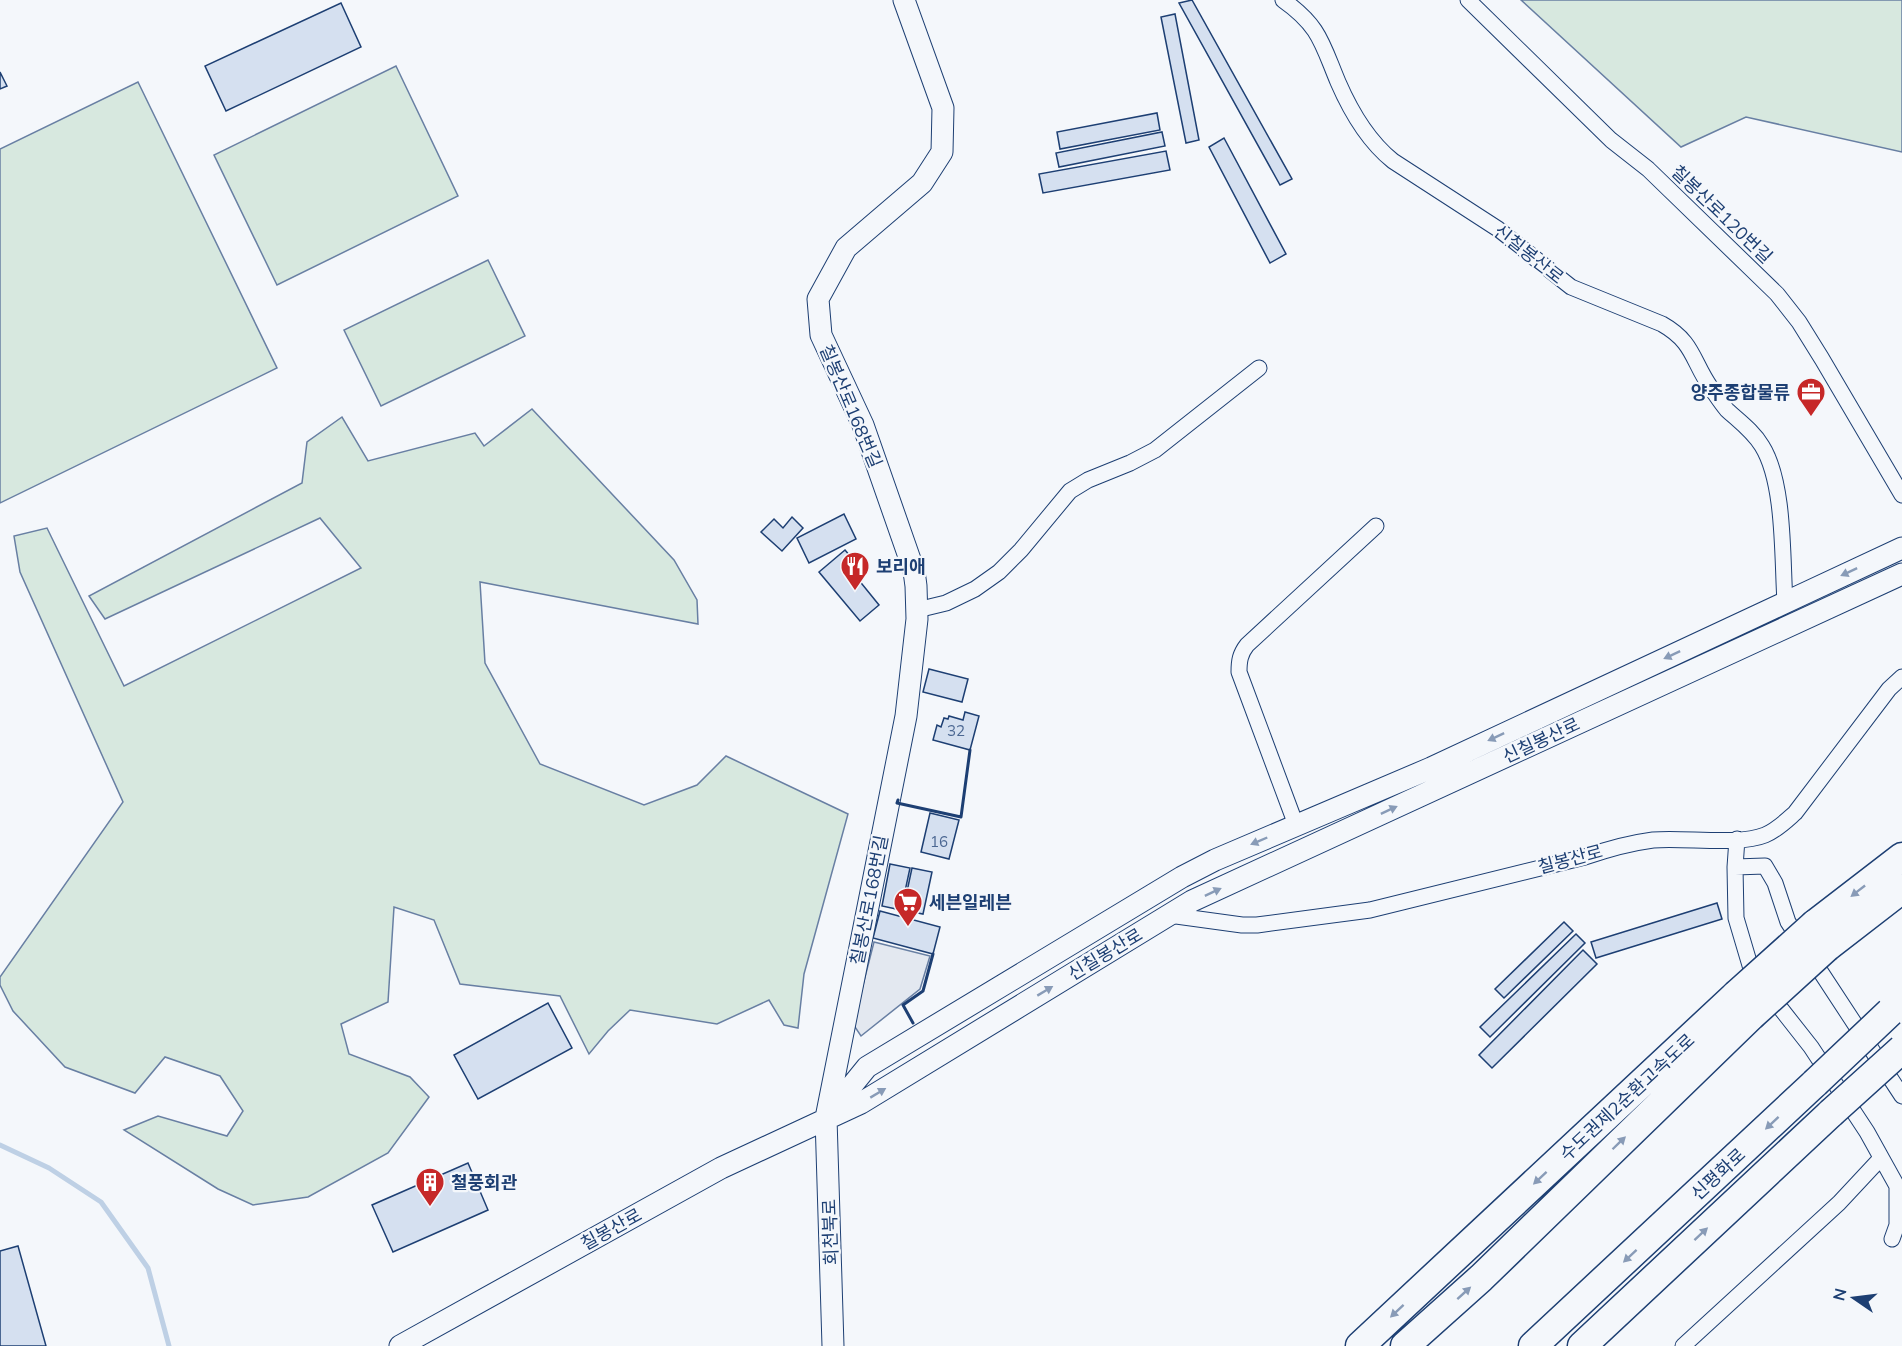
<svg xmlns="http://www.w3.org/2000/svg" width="1902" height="1346" font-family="Mulish,'Noto Sans KR',sans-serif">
<rect width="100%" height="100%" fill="#f4f7fb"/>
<!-- green -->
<path fill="#d7e8df" stroke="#687fa3" stroke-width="1.5" d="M1521,0H1902V152L1746,117L1681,147Z
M396,66L458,196L277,285L214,155Z
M138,82L277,368L0,503V149Z
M488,260L525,336L381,406L344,330Z
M532,409L674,560L697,600L698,624L480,582L485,663L540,764L644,805L697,785L726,756L848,814L804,974L798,1028L784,1025L769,1000L717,1024L630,1010L608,1031L589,1054L560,996L460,984L434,920L394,907L388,1002L341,1024L349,1054L410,1077L429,1097L388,1153L308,1197L253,1205L218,1189L124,1130L158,1116L227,1136L243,1111L220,1076L165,1057L135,1093L65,1067L13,1011L0,985V977L123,802L20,572L14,536L47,528L124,686L361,568L320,518L105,619L89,596L302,483L307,442L342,417L368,461L475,433L484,446Z"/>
<!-- parking -->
<path fill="#e3e8f0" stroke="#687fa3" stroke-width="1.5" d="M874,942L930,956L920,989L861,1036L853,1024Z"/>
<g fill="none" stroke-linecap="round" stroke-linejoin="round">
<!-- stream -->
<path stroke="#bed0e5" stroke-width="5" d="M0,1145L49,1168L101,1202L148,1268L169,1346"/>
</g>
<!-- building -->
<path fill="#d5e0f0" stroke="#1d3f73" stroke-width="1.5" d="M1192,0L1292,179L1280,185L1179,3Z
M341,3L361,47L226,111L205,66Z
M1175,14L1199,140L1186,143L1161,17Z
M0,72L7,86L0,89Z
M1157,113L1160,130L1060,149L1057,132Z
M1162,132L1165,146L1059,167L1056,153Z
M1224,138L1286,254L1270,263L1209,147Z
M1166,151L1170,170L1043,193L1039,174Z
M844,514L856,539L809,563L797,538Z
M792,517L803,528L782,551L761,532L774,519L783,528Z
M845,550L860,568L853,573L879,605L860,621L819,572Z
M929,669L968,679L962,702L923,692Z
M965,712L979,716L970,750L933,740L937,725L941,727L944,718L948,719L949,716L963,720Z
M930,813L959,820L949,859L921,852Z
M890,864L910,868L901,910L882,906Z
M912,868L932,872L923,914L903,910Z
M1717,903L1722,919L1596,958L1591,942Z
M880,911L940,927L933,954L873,938Z
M1564,922L1573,931L1504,998L1495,989Z
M1576,934L1585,943L1490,1037L1480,1027Z
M1583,950L1597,964L1492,1068L1479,1055Z
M548,1003L572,1048L478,1099L454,1055Z
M468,1163L488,1210L393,1252L372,1205Z
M18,1246L46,1346H0V1251Z"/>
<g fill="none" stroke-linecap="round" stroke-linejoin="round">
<!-- street casing -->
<g stroke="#1d3f73" stroke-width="17">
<path id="street" d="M1283,0C1320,26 1322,44 1338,82C1351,112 1368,141 1393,161L1498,229L1571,287L1662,324C1694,342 1692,361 1711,388C1716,395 1721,403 1727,410C1739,421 1753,431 1762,446C1785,483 1782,558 1785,602
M1468,0L1611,140L1648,169L1777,294L1799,322L1822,359L1902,495
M917,610L946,603L975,589L999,572L1021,550L1070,491L1088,480L1130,463L1155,450L1259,368
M1296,825L1239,672C1239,661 1240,654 1247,645L1376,526
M1737,839L1735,867L1736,918L1752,972L1811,1047L1867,1132L1897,1186V1225L1892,1239
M1735,867L1765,866L1775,883L1788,922L1902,1096
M1169,915L1242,925H1257L1370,910L1585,857C1608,849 1630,843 1653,840C1684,837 1738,846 1765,835C1777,830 1786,821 1795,813L1889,689L1902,677
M1683,1346L1839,1203L1881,1158"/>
</g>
<!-- secondary casing -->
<g stroke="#1d3f73" stroke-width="23">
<path id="secondary" d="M828,1115L867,1067L1182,877L1215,860L1431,768L1902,548
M400,1346L721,1168L861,1103L1192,901L1902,574
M833,1346L826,1118L906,716L917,619L916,586L914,571L863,425L821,335L818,299L846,248L922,183L942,152L943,108L904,0"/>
</g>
<!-- highway casing -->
<g stroke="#1d3f73" stroke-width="31">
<path id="highway" d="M1815,924L1902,857
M1827,947L1902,889
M1360,1346L1736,995
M1405,1346L1481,1278L1751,1016
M1533,1346L1815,1083
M1582,1346L1831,1113"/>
</g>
<!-- street -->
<use href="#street" stroke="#f4f7fb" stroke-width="15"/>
<!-- secondary -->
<use href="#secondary" stroke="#f4f7fb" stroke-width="21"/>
<!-- highway -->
<use href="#highway" stroke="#f4f7fb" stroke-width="28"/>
<!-- highway-bridge casing -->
<g stroke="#1d3f73" stroke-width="31" stroke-linecap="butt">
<path id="highway-bridge" d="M1736,995L1815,924
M1751,1016L1827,947
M1815,1083L1890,1012
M1831,1113L1902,1049"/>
</g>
<!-- highway-bridge -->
<use href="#highway-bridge" stroke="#f4f7fb" stroke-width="28"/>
<!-- wall -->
<path stroke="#1d3f73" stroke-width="3" d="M898,800L897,803L961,817L970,750
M913,1023L903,1005L923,991L933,954"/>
</g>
<!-- one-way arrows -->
<defs><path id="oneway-solid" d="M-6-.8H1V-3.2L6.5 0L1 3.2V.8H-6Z" transform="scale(1.5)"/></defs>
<g fill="#889bb7">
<use href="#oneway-solid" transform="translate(1849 572) rotate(155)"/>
<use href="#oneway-solid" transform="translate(1672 655) rotate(155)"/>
<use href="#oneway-solid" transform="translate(1496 737) rotate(155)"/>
<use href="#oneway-solid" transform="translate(1389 810) rotate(-25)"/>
<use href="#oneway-solid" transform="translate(1259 841) rotate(157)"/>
<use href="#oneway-solid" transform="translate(1858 891) rotate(142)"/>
<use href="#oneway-solid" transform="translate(1213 892) rotate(-25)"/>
<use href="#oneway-solid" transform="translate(1045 991) rotate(-31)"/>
<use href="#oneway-solid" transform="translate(878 1093) rotate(-31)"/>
<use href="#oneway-solid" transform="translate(1772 1123) rotate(137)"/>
<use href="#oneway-solid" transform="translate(1619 1143) rotate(-44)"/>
<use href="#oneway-solid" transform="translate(1540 1178) rotate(137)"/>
<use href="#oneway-solid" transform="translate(1701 1234) rotate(-43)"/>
<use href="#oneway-solid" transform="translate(1630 1256) rotate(137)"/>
<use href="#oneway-solid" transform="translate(1464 1293) rotate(-42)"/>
<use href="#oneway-solid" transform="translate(1397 1311) rotate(137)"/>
</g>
<!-- icons -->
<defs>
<g id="office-pin" transform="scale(1.5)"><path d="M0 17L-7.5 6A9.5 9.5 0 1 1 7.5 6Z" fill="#c62828" stroke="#f4f7fb"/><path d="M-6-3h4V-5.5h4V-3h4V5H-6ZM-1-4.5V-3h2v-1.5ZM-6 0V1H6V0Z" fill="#fff"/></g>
<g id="restaurant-pin" transform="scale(1.5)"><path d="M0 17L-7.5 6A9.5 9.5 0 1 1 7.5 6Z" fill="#c62828" stroke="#f4f7fb"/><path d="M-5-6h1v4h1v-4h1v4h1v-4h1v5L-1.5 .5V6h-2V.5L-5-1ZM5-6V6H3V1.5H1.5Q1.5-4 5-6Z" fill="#fff"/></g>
<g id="supermarket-pin" transform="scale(1.5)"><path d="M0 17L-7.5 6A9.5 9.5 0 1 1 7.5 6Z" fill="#c62828" stroke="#f4f7fb"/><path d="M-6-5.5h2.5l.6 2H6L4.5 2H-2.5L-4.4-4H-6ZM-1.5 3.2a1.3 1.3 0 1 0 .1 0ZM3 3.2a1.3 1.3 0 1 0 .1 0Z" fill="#fff"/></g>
<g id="building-pin" transform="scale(1.5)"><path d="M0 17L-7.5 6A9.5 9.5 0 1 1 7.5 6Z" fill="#c62828" stroke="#f4f7fb"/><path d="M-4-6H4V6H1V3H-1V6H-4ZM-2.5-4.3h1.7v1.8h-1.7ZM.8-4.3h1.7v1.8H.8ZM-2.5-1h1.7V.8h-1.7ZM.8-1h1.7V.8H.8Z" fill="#fff"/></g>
</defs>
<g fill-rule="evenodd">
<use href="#office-pin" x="1811" y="392"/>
<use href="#restaurant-pin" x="855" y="566"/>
<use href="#supermarket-pin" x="908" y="902"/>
<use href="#building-pin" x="430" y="1182"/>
</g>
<g text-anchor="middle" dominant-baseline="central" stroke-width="4.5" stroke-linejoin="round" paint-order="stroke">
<!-- number labels -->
<g font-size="15" fill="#4b6792">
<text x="956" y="730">32</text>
<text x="939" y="841">16</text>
</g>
<!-- street labels -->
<g font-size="18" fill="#1d3f73" stroke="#f4f7fb">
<text transform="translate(1722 214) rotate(44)">칠봉산로120번길</text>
<text transform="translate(1529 254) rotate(38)">신칠봉산로</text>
<text transform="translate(851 406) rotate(67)">칠봉산로168번길</text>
<text transform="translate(1541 740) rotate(-25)">신칠봉산로</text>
<text transform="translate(1570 859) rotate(-15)">칠봉산로</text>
<text transform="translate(869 900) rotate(-79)">칠봉산로168번길</text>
<text transform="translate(1105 954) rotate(-31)">신칠봉산로</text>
<text transform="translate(1627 1097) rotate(-43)">수도권제2순환고속도로</text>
<text transform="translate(1718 1174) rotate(-43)">신평화로</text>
<text transform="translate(611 1229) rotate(-29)">칠봉산로</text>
<text transform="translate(830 1232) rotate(-92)">회천북로</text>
</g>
<!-- poi labels -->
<g font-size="18" font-weight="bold" fill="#1d3f73" stroke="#f4f7fb" text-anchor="start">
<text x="1790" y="392" text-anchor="end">양주종합물류</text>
<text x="876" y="566">보리애</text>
<text x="929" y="902">세븐일레븐</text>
<text x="451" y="1182">철풍회관</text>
</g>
</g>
<!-- north arrow -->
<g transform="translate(1854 1298) rotate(284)" stroke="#f4f7fb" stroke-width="4.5" paint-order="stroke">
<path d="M0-4.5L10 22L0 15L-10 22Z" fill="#1d3f73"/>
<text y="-9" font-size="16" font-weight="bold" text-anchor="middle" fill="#1d3f73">N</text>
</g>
</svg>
